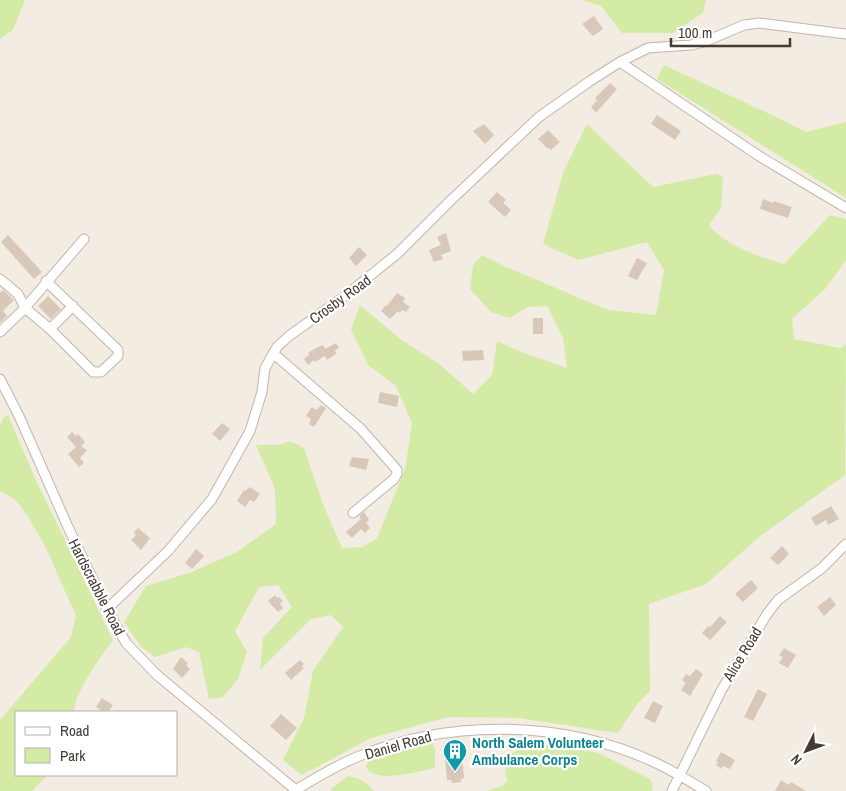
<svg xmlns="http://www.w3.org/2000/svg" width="846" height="791" font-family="'Archivo Narrow',sans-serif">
<rect width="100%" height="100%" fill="#f3ece2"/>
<!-- green -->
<path fill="#d4eba6" d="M0,0H25L13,30L0,39Z
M582,0H706L703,13L673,33H622L601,6Z
M664,65L774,116L806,132L846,122V198L657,79Z
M587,124L653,187L716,174L723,177L721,208L709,225C724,245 760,257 784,264L830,215L846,219V260L825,289L792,319L794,339L840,348L846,344L845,475L759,537L706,584L649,604L650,691L638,703L618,733L519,718L448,717L371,738L302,775L283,760L304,718L313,671L343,627L331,615L311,619L260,670L263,638L292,607L278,585L259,587L235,631L247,652L238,679L223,697L209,699L199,652L186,647L155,657L141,647L124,622L146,586L189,573L237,552L276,524L275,489L256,445H279L290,441L304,448L323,504L342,548L363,547L377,538L405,469L412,423L396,386L368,365L351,330L360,305L400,339L438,363L473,394L492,375L497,341L524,353L567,368L563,338L547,306L528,307L510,318L491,312L470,289L473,265L482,255L506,267L608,310L656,315L664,270L647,242L578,260L543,244L563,173Z
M8,415L35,478L113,640C101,656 74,693 74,712H16V775H48L32,791H0V720L71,637L76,616L46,548L29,518L16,500L0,491V426L3,418Z
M432,741L435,749V768C418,771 375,785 366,767L368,759Z
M536,745H553L599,753L650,779L653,785L652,791H486L502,786L507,781C500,756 513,749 536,745Z
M348,776C360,778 366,782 374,791H331V789Z"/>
<!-- building -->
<path fill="#d8c8b9" d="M594,16L603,29L593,36L582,24Z
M610,83L617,89L596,113L591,107L597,100L595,98Z
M657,115L681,131L675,140L651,124Z
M484,124L494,135L485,144L473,131Z
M548,130L560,142L551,150L549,148L548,149L538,139Z
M497,192L506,200L503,203L511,210L505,217L488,202Z
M763,199L773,203L774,201L792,207L788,218L760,209Z
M446,233L451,251L441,255L443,259L434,262L429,250L441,245L437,237Z
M8,235L42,272L34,279L1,242Z
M359,247L367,255L356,266L349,258Z
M637,258L647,263L637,280L628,276Z
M3,290L14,300L3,311L7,316L0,323V293Z
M397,293L405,298L403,302L410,307L406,312L402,310L400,313L398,311L390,319L381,311L386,305L387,306Z
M48,296L61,309L51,319L38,306Z
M533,318H543V334H533Z
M336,343L339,348L335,350L336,354L327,360L325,356L315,362L314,360L308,365L304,359L309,355L308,353L316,348L323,345L325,349Z
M483,350L484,360L463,361L462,351Z
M380,392L399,396L397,407L378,403Z
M321,405L326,408L314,427L309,424L311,419L306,416L312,407L317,410Z
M222,423L230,429L220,441L212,434Z
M72,432L76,436L78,434L85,442L81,446L87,450L80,458L84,463L79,467L68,454L76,447L67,437Z
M352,457L369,459L366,470L349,466Z
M250,487L260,494L254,502L250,500L245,507L237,501L244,490L245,491Z
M831,506L839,519L828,525L826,520L816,526L811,518Z
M364,512L368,518L369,520L366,523L370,528L365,533L361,529L352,538L346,532L361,519L359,516Z
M138,528L150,538L141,550L131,540L136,535L134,532Z
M782,546L789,554L778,565L770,558Z
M196,549L204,556L192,569L185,563Z
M751,580L758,588L743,602L735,594Z
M275,595L277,598L279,597L283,601L280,604L283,608L278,612L268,601Z
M830,597L836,605L824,616L817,607Z
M720,616L727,622L710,640L702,633L708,626L710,627Z
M784,648L796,655L788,668L779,663L783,657L779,656Z
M181,657L188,663L186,665L190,669L182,678L173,669Z
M300,660L304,664L302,666L304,668L291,680L285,673Z
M696,669L703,674L690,696L681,690L686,683L682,680L686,674L690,676Z
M758,689L767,694L753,721L744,717Z
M102,698L113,705L108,712H104L96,707Z
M653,701L663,706L655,723L644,718Z
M281,714L297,728L286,740L270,726Z
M721,752L735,760L730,769L723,766L722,769L716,765L718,762L716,761Z
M462,757L464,778L461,779V782L452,783L451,780H447L445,758Z
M781,780L789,785L791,782L806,791H775Z"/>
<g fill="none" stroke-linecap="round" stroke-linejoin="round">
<!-- minor casing -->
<g stroke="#c1b5a7" stroke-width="11">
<path id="minor" d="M620,62L759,156L846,208
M0,279L18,294L25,308L50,329L93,372H101L118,356V350L46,281
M50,329L73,306
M0,332L23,310L84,239
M274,354L361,429L397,470V474L394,479L353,513
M0,379L19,416L68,527L107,609L126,643L157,675L297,791
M107,609L168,551L212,499L250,431L262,392L265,368L277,347L289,336L345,296L397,254L449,202L539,117L590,81L620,62L648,48L691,45L704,42L744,25L759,23L846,34
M294,791C314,779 335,766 357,757C450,718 565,720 656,763C673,771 689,781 706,791
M672,791L721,691L767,614L778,600L822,568L846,544"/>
</g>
<!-- minor -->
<use href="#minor" stroke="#fff" stroke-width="9"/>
</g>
<!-- icons -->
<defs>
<g id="building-pin" transform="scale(1.25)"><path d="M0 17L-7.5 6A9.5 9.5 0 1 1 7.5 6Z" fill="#0f9aa8" stroke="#fff"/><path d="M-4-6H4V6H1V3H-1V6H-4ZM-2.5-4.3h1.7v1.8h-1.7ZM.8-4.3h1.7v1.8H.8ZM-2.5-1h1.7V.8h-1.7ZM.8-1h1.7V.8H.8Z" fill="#fff"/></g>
</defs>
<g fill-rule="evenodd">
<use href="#building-pin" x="455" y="751"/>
</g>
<g text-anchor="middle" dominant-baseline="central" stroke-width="4.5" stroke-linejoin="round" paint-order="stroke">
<!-- street labels -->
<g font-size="15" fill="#443b32" stroke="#fff">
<text transform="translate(340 299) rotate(-36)">Crosby Road</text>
<text transform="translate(97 587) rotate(63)">Hardscrabble Road</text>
<text transform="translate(742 654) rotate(-59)">Alice Road</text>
<text transform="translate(398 745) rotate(-16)">Daniel Road</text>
</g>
<!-- culture labels -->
<g font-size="15" font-weight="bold" fill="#0d838f" stroke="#fff" text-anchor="start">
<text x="472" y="742">North Salem Volunteer<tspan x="472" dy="17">Ambulance Corps</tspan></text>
</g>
</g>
<!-- legend -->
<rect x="15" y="711" width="162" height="65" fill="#ffffff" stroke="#b4b1ad"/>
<rect x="25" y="727" width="25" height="8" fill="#ffffff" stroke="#b4b1ad"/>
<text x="60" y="736" font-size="15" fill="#443b32">Road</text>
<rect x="25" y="748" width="25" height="15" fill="#d4eba6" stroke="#b4b1ad"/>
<text x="60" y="761" font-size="15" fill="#443b32">Park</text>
<!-- north arrow -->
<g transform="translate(806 751) rotate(228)" stroke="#ffffff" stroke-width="4" paint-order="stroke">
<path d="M0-4L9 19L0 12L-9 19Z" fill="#443b32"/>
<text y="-8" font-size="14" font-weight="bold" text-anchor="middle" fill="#443b32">N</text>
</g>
<!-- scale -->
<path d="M671 38v8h119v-8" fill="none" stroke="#443b32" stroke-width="2.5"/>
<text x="678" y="38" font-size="15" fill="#443b32" stroke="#ffffff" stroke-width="4" paint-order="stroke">100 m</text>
</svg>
